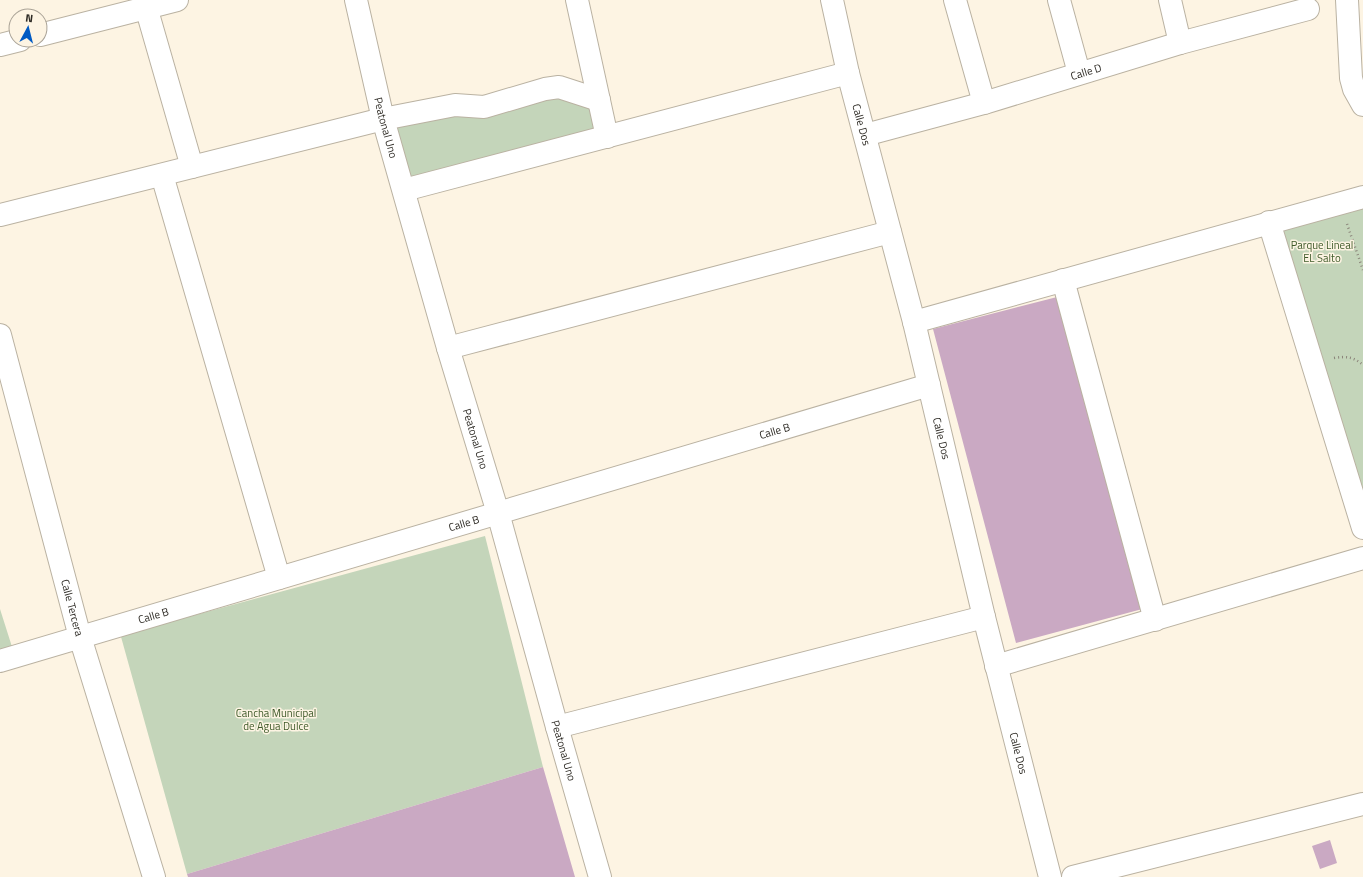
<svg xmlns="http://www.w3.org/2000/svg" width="1363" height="877" font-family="'Titillium Web',sans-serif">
<rect width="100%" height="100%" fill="#fdf4e3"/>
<!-- green -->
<path fill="#c4d5ba" d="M544,93L596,102L602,134L407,185L388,122Z
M1363,197V528L1269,222Z
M485,536L543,767L187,874L118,626L162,624Z
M0,609L13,650L0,654Z"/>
<!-- building -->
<path fill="#caa9c3" d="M1061,296L1146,608L1016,643L933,329Z
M543,767L575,877H188L187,874Z
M1330,840L1337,863L1320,869L1312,846Z"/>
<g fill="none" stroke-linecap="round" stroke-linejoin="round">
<!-- minor casing -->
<g stroke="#bab2a2" stroke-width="24">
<g id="minor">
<path d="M144,0L192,167"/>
<path id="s1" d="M356,0L383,119L448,348L498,513L557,727L600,877"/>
<path d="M577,0L607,137"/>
<path id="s2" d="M832,0L848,73L914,322L984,617L1050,877"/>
<path d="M955,0L984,103"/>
<path d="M1059,0L1079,73"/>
<path d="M1170,0L1180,43"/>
<path d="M40,35L177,0"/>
<path d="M0,45L20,40"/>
<path id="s3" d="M865,135L984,103L1180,43L1308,9"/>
<path d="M162,175L279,578"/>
<path d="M404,190L848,73"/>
<path d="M0,215L383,119L455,105L484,107L545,89L559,87L599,100"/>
<path d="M1269,222L1363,528"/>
<path d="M1063,280L1155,620"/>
<path d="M914,322L1363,197"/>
<path id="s4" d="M0,335L80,637L154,877"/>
<path d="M448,348L890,232"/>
<path id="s5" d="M0,661L929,385"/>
<path d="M996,666L1363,558"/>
<path d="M557,727L984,617"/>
<path d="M1073,877L1363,804"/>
</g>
</g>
<!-- trunk casing -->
<g stroke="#bab2a2" stroke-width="24">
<path id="trunk" d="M1347,0L1351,78L1354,89L1363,105"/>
</g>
<!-- path -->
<path stroke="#8b857a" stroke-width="2.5" stroke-dasharray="1 3" stroke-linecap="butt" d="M1347,224L1363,270
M1334,358C1346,356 1354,357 1363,365"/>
<!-- minor -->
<use href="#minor" stroke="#fff" stroke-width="22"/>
<!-- trunk -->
<use href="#trunk" stroke="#fff" stroke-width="22"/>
</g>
<g text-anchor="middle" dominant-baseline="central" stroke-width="3" stroke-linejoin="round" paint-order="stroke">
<!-- street labels -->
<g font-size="11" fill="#2d2a24" stroke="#fdf4e3">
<text stroke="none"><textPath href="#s3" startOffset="230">Calle D</textPath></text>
<text stroke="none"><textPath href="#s2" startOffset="128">Calle Dos</textPath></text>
<text stroke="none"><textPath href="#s1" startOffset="131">Peatonal Uno</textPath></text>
<text stroke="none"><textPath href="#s5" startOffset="808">Calle B</textPath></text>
<text stroke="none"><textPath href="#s2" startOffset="452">Calle Dos</textPath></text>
<text stroke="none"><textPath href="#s1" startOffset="455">Peatonal Uno</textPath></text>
<text stroke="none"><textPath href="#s5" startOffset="484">Calle B</textPath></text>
<text stroke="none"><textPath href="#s4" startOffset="282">Calle Tercera</textPath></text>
<text stroke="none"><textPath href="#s5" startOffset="160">Calle B</textPath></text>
<text stroke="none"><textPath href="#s1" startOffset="779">Peatonal Uno</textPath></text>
<text stroke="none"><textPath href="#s2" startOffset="776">Calle Dos</textPath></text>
</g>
<!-- park labels -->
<g font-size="11" fill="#3d5928" stroke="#fdf4e3">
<text x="1322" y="245">Parque Lineal<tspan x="1322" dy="13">EL Salto</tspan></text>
<text x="276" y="713">Cancha Municipal<tspan x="276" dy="13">de Agua Dulce</tspan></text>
</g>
</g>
<!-- north arrow -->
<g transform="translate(28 28) rotate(7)"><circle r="19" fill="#fdf4e3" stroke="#aaa397"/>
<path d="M0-3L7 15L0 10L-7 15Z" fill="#005ac3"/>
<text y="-6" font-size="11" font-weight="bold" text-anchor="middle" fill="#2d2a24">N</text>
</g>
</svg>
